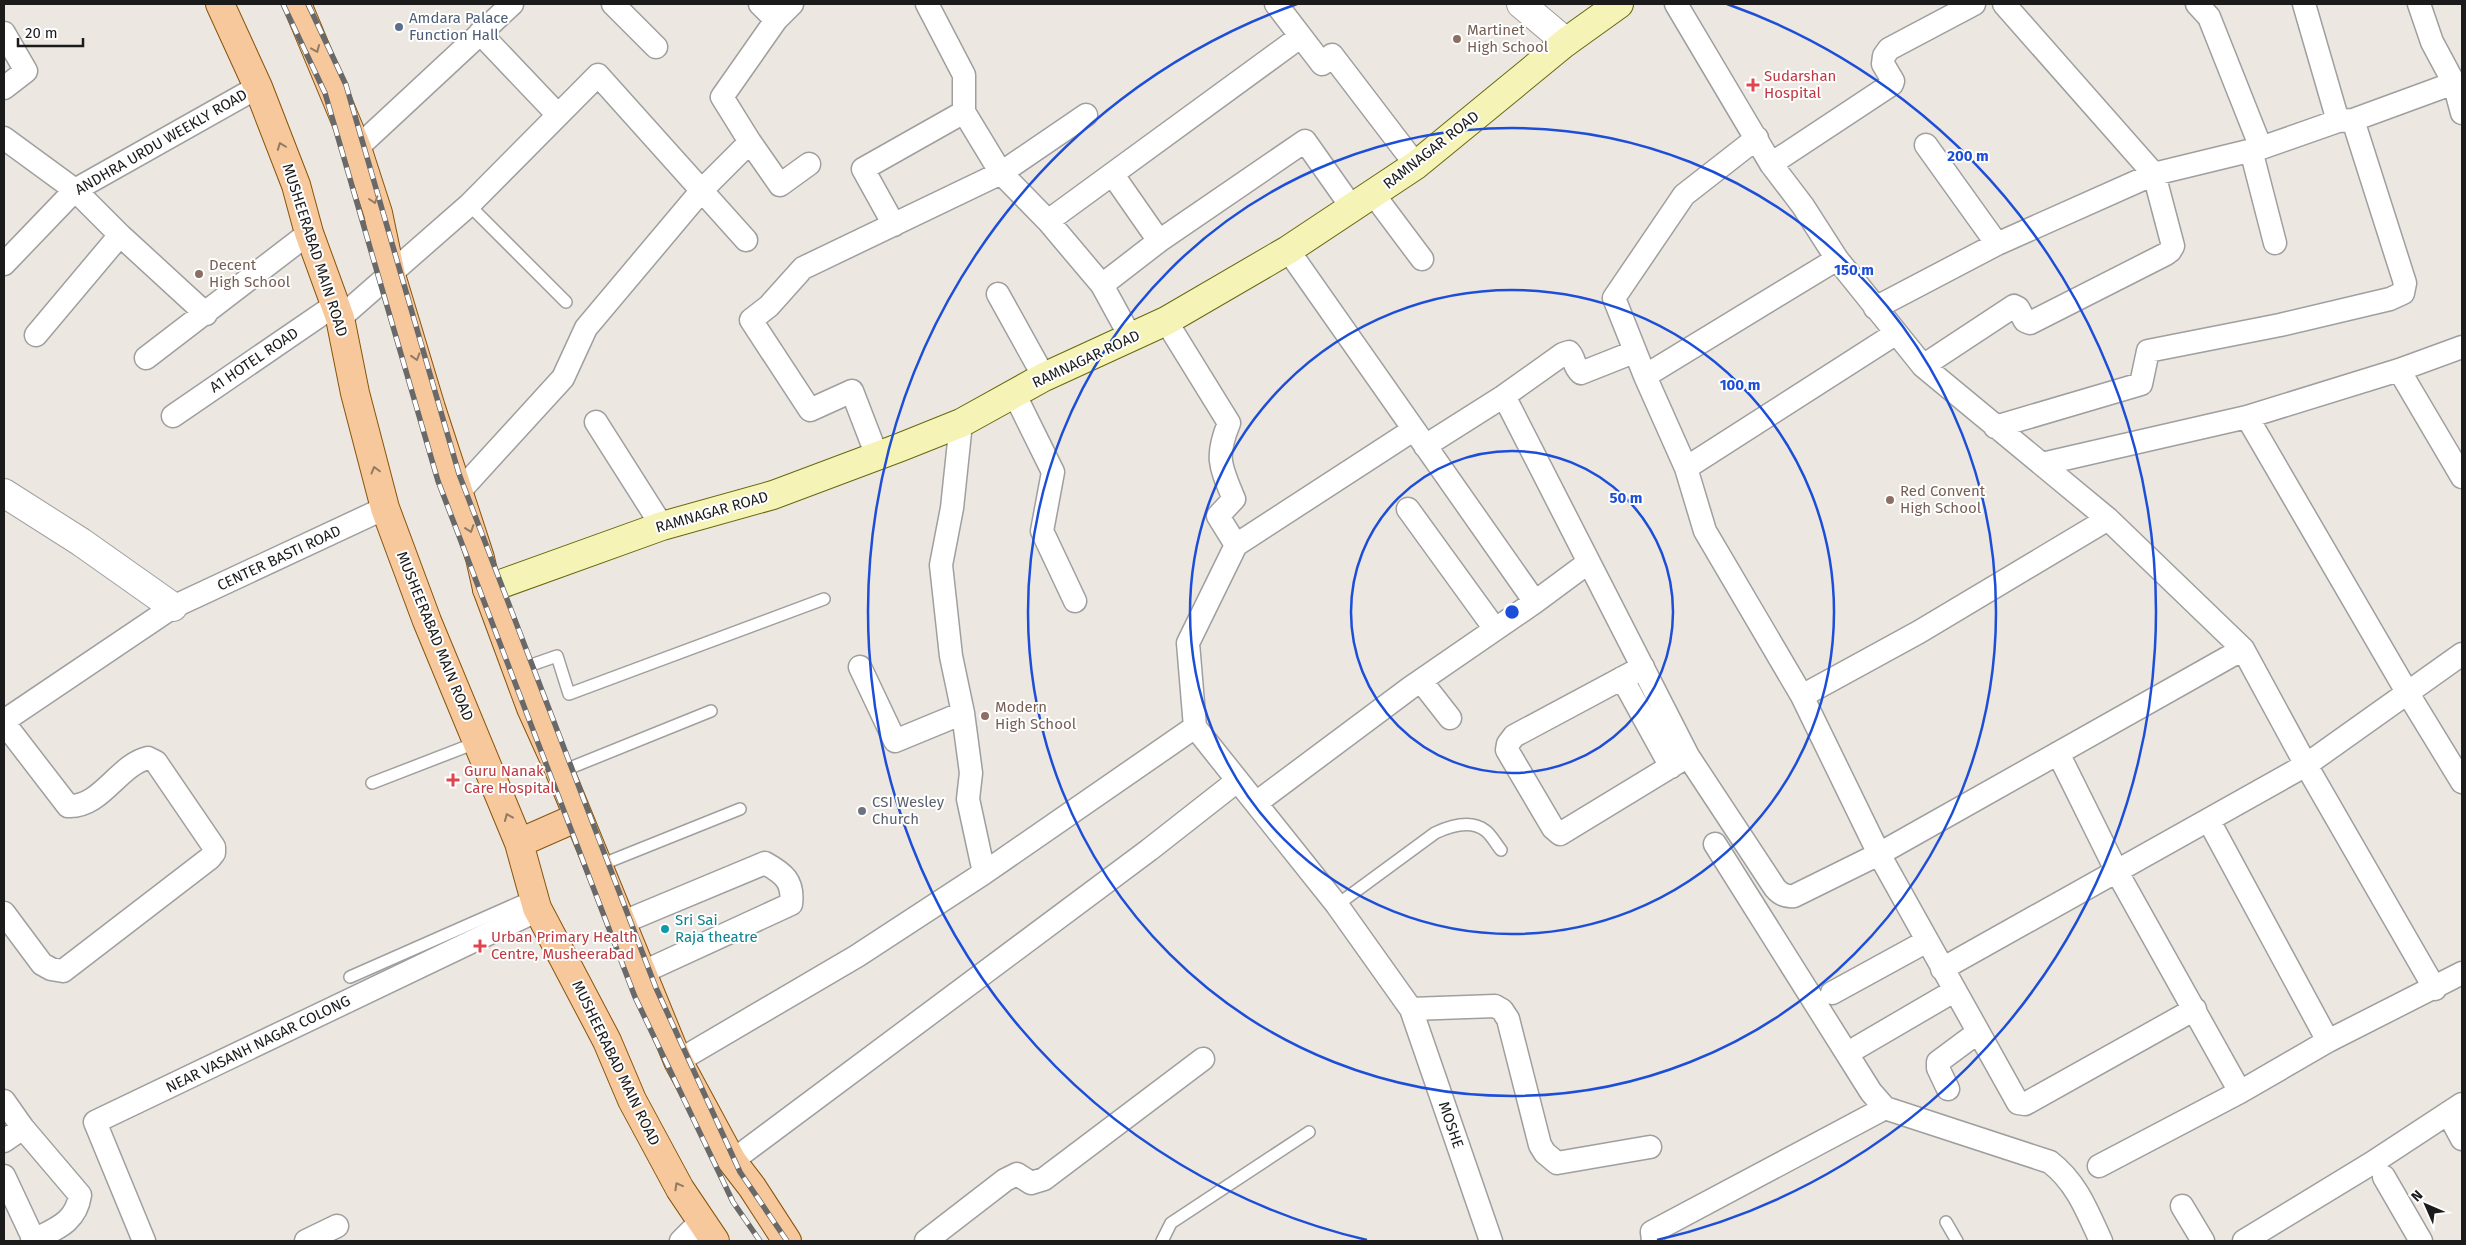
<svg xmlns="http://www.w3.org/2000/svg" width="2466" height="1245" font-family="'Fira Sans',sans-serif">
<rect width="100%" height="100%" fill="#ece7e0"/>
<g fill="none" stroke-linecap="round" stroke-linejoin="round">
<!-- service casing -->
<g stroke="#9f9f9f" stroke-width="14">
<path id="service" d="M469,205L566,302
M517,670L557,656L569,694L824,599
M560,772L711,711
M372,783L478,742
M598,866L740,809
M1337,905L1435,833C1450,826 1471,819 1486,831C1492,836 1496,844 1501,850
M350,977L527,899L532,904
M1946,1222L1957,1241
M1162,1241L1171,1223L1309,1132"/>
</g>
<!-- minor casing -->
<g stroke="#9f9f9f" stroke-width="25">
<path id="minor" d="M613,4L656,47
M760,4L776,20
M927,4L964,75V112L1001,173L1048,221L1102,285L1131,338
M1276,4L1322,64L1332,55L1416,165
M1676,4L1771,164L1803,206L1837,259L1923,366L2108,519L2243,649L2306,765L2435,989
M2197,4L2209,17L2261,148
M2304,4L2338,121
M2419,4L2432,42L2454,83L2462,113
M4,33L26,71L4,88
M480,33L558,115
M4,138L75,190L120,235L206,314
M1757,138L1684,195L1614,298L1645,376L1686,468L1705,531L1802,696L1879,854L2018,1103L2025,1104L2195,1009
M750,142L780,185L809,164
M1926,145L1997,244
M357,148L512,4
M2251,150L2275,243
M1771,164L1892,84L1893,81L1883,64L1884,56L1889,49L1974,4
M1113,175L1159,241
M1374,195L1422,259
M1048,221L1300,37
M894,225L863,169L964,112
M4,264L75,190L258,87
M1102,285L1159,241L1305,141L1353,209
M998,294L1044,377
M1875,308L1997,244L2154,174L2261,148L2338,121L2353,120L2454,83
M340,318L469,205L598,75L746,240
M1166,321L1229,423C1215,457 1220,466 1234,499L1218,516L1236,545L1188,643L1195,727
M36,335L120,235
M146,358L309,233
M1923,366L2014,306L2018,308L2025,321L2030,323L2166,254L2170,251L2173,246L2154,174L2004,4
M2399,370L2462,477
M1645,376L1837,259
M1014,393L1053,472L1042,531L1075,601
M1504,396L1688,756L1775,888C1780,894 1786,897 1794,896L1879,854L2243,649
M173,416L335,305
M2247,417L2407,692L2462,782
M596,422L662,526
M961,423L952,508L941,565L951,656L963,713L971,773L968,799L984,873
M1995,427L2141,384L2148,351L2280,325L2390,299L2403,293L2405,283L2353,120
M1425,446L1504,396L1563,354L1569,352C1575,358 1573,366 1581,373L1634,352
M877,456L852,391L810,410L751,320L769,306L803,268L1001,173L1086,115
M2042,464L2247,417L2399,370L2462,347
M1686,468L1895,334
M458,493L563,378L586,328L702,190L750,142L722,97L776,20L792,4
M1408,509L1495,629
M1236,545L1413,430
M1535,602L1589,562
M860,667L895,741L963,713
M1643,667L1514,736L1508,744L1507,750L1553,828L1560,834L1688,756
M1622,678L1671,767
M1421,681L1450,718
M1802,696L1919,632L2108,519
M4,721L173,607L385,508
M4,723L68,806C101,808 118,765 148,758L156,762L214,847V853L210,858L63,971L51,969L42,964L4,913
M2058,753L2117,872L2240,1092
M1256,803L1410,688L1535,602L1288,250
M2209,821L2328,1041
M1715,844L1871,1092L1885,1108L2050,1162C2077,1183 2087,1211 2101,1241
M621,923L765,863C783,873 794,881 791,904L641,973
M1942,969L2306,765L2462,654
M1832,993L1927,941
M1411,1009L1491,1241
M1858,1047L1954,991
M678,1061L857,956L984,873L1195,727L1337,905L1411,1009L1495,1006L1502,1010L1508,1019L1540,1145L1545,1153L1557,1163L1650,1147
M1948,1089L1938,1068V1062L1977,1033
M4,1101L23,1128L80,1195C76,1223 55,1229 32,1241
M2448,1113L2462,1139
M4,1141L23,1128
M732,1161L1149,850L1237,781
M2099,1166L2240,1092L2328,1041L2462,973
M4,1176L34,1240
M2384,1177L2421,1241
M2182,1206L2203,1241
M144,1241L95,1122L538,910
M306,1241L337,1226
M681,1241L700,1222
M926,1241L1005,1180L1017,1174L1031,1183L1044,1179L1203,1059
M1653,1241L1652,1232L1885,1108
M2244,1241L2372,1163L2462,1104"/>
</g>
<!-- tertiary casing -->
<g stroke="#9f9f9f" stroke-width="30">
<path id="tertiary" d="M1521,4L1566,42
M4,493L81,542L173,607"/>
</g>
<!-- secondary casing -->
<g stroke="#66690b" stroke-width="30">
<path id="secondary" d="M487,589L662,526L773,495L901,447L961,423L1044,377L1166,321L1288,250L1416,165L1566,42L1619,4"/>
</g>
<!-- primary casing -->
<g stroke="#895409" stroke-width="30">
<path id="primary" d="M220,4L258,87L296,185L309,233L340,318L355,393L385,508L427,621L519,843L537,908L607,1041L632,1100L680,1189L715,1241
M297,4L357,148L378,213L391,275L431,408L480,558L487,589L531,708L560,772L678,1061L732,1161L752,1187L787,1241
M519,843L578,817"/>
</g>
<!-- service -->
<use href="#service" stroke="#fff" stroke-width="11"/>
<!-- minor -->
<use href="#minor" stroke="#fff" stroke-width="22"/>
<!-- tertiary -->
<use href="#tertiary" stroke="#fff" stroke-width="28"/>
<!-- secondary -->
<use href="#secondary" stroke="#f5f3b6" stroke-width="28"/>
<!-- primary -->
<use href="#primary" stroke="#f6c89c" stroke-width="28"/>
<!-- rail casing -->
<g stroke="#696969" stroke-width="5.5">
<path id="rail" d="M283,4L325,93L438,481L635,997L733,1202L760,1241
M308,4L346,85L459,474L656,988L740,1172L787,1241"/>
</g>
<!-- rail -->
<use href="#rail" stroke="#fff" stroke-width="4" stroke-dasharray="11" stroke-linecap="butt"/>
</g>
<!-- one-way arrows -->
<defs><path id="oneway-chevron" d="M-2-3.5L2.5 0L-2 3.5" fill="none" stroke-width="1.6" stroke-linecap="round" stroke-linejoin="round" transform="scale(1.25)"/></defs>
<g stroke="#937a62">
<use href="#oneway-chevron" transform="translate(316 49) rotate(67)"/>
<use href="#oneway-chevron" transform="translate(281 146) rotate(-111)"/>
<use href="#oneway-chevron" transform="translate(374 200) rotate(72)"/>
<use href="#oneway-chevron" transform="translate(416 357) rotate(73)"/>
<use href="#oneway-chevron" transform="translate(375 470) rotate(-105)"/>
<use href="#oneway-chevron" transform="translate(470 529) rotate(71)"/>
<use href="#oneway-chevron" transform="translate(508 817) rotate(-113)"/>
<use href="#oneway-chevron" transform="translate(678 1186) rotate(-119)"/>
</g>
<!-- distance rings -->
<g fill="none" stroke="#1d4ed8" stroke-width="2.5">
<circle cx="1512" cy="612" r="161"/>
<circle cx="1512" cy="612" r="322"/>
<circle cx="1512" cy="612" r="484"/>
<path d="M1367 1240A645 645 0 0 1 1297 4M1727 4A645 645 0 0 1 1657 1240"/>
</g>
<!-- markers -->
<circle fill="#5c6f8a" stroke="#fff" stroke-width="2" cx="399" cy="27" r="5"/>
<g fill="#8d6e63" stroke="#fff" stroke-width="2">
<circle cx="1457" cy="39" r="5"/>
<circle cx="199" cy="274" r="5"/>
<circle cx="1890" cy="500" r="5"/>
<circle cx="985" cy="716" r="5"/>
</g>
<g fill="#e0444e" stroke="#fff" stroke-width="2">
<path d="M1750.5 77.5h5v5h5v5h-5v5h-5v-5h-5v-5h5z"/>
<path d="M450.5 772.5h5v5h5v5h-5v5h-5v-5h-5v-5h5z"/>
<path d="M477.5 938.5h5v5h5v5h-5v5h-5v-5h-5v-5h5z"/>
</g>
<circle fill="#6b7280" stroke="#fff" stroke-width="2" cx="862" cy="811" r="5"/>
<circle fill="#0f9aa8" stroke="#fff" stroke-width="2" cx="665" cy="929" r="5"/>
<g text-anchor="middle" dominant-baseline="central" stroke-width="4" stroke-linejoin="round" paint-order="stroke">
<!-- service labels -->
<g font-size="15" fill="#4e5e75" stroke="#fff" text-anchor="start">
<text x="409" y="18">Amdara Palace<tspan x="409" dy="17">Function Hall</tspan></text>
</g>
<!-- education labels -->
<g font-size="15" fill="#785e54" stroke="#fff" text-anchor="start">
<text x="1467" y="30">Martinet<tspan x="1467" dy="17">High School</tspan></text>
<text x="209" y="265">Decent<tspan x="209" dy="17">High School</tspan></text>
<text x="1900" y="491">Red Convent<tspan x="1900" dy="17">High School</tspan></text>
<text x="995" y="707">Modern<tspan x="995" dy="17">High School</tspan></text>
</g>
<!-- health labels -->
<g font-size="15" fill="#be3a42" stroke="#fff" text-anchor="start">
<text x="1764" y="76">Sudarshan<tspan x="1764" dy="17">Hospital</tspan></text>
<text x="464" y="771">Guru Nanak<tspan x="464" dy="17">Care Hospital</tspan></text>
<text x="491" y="937">Urban Primary Health<tspan x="491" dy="17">Centre, Musheerabad</tspan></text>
</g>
<!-- street labels -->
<g font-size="15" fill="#1b1b1b" stroke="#fff">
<text transform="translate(161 142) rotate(-30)">ANDHRA URDU WEEKLY ROAD</text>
<text transform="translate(1431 150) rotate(-38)">RAMNAGAR ROAD</text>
<text transform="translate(315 250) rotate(72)">MUSHEERABAD MAIN ROAD</text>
<text transform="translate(1086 359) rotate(-25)">RAMNAGAR ROAD</text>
<text transform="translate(254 360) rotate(-34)">A1 HOTEL ROAD</text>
<text transform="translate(712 512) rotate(-16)">RAMNAGAR ROAD</text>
<text transform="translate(279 558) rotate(-25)">CENTER BASTI ROAD</text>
<text transform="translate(435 636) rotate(68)">MUSHEERABAD MAIN ROAD</text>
<text transform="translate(258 1044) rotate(-26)">NEAR VASANH NAGAR COLONG</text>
<text transform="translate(616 1063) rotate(64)">MUSHEERABAD MAIN ROAD</text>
<text transform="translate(1451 1125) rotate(71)">MOSHE</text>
</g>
<!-- worship labels -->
<g font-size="15" fill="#5b616d" stroke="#fff" text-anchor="start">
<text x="872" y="802">CSI Wesley<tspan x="872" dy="17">Church</tspan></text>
</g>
<!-- culture labels -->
<g font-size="15" fill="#0d838f" stroke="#fff" text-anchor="start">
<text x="675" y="920">Sri Sai<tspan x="675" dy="17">Raja theatre</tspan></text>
</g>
</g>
<circle cx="1512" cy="612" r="8" fill="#1d4ed8" stroke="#fff" stroke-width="2.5"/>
<g font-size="15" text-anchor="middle" font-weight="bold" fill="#1d4ed8" stroke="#fff" stroke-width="4" stroke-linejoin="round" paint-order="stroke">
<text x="1968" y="161">200 m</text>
<text x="1854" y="275">150 m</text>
<text x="1740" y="390">100 m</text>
<text x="1626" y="503">50 m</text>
</g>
<!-- border -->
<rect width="2466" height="1245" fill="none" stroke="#1b1b1b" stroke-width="10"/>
<!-- north arrow -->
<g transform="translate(2426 1205) rotate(315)" stroke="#ffffff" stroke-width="4" paint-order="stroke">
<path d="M0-4L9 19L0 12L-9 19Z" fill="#1b1b1b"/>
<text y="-8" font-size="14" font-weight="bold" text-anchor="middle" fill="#1b1b1b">N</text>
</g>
<!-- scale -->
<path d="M18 38v8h65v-8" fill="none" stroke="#1b1b1b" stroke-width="2.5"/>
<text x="25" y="38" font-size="15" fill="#1b1b1b" stroke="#ffffff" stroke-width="4" paint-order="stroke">20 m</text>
</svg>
